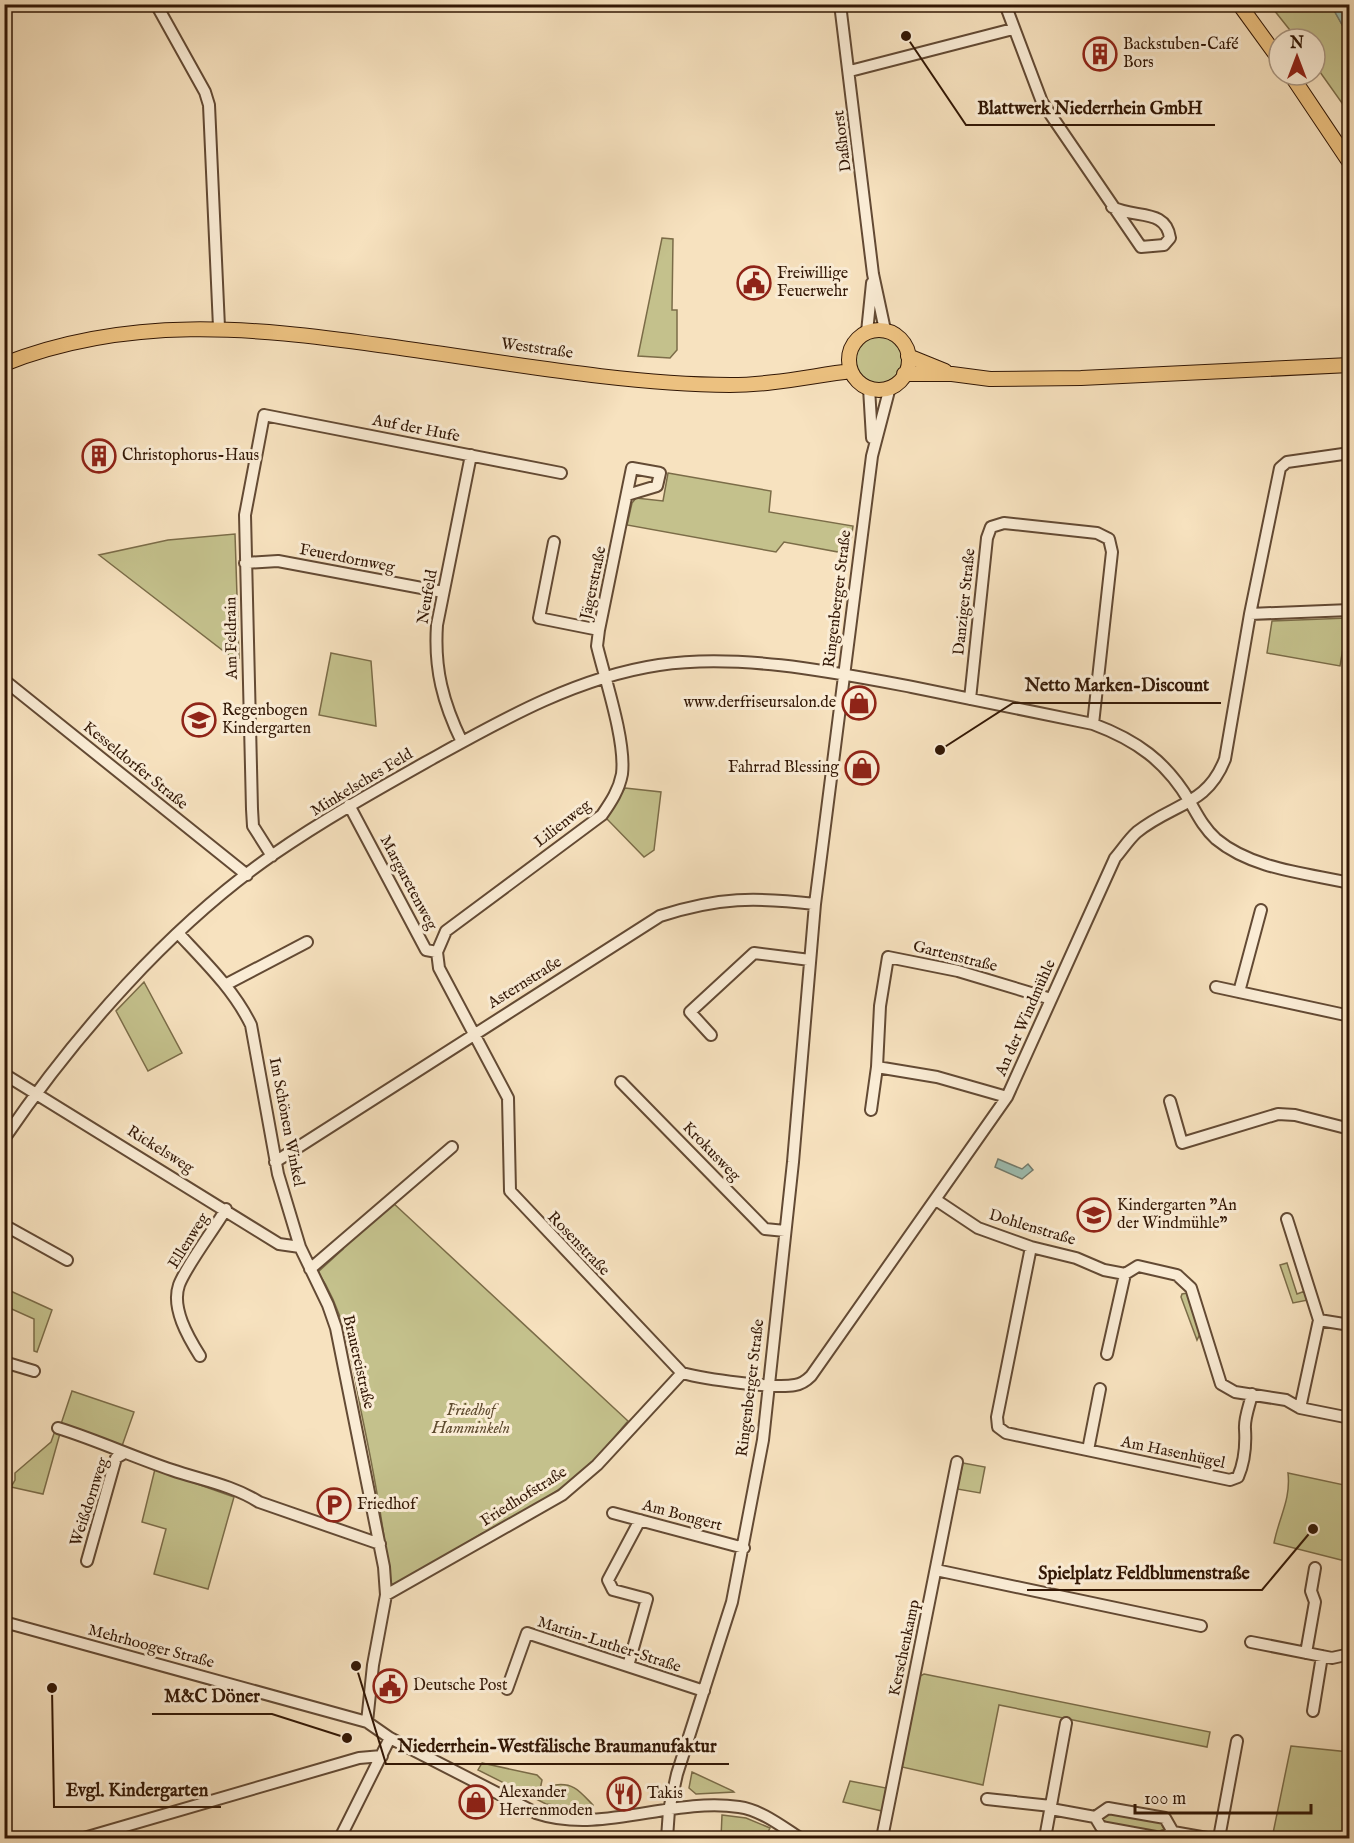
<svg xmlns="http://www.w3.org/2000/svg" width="1354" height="1843" font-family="'IM FELL English',serif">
<rect width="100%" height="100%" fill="#f7e2bf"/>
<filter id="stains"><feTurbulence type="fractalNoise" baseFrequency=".00333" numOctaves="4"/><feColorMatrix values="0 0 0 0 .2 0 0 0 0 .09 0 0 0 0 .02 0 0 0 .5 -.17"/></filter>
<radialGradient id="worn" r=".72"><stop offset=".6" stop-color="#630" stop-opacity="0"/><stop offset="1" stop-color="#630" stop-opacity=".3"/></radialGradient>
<!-- green -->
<path fill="#c4c18c" stroke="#7b6c48" stroke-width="1.5" d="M1270,5H1331L1349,37V113L1315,65V39H1297Z
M662,238L673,239L672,310H677V350L670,358L638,356Z
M855 359a24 24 0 1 1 48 0a24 24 0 1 1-48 0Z
M668,473L771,491L769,512L853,526L849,554L784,542L776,552L627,525L632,503L636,498L663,501Z
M235,534L239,658L230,656L99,555L168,540Z
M1348,618L1340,666L1267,653L1272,621Z
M331,653L371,661L376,726L319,715Z
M625,788L661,792L654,850L644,857L606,818Z
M144,982L182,1053L148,1071L116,1011Z
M392,1202L628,1421L586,1471L572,1481L519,1516L481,1534L395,1586L390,1584C384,1525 373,1468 361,1411C352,1363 346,1314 318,1272L343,1249L341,1245Z
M1287,1263L1297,1294L1305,1291L1308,1300L1293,1303L1280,1265Z
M4,1288L52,1310L37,1352L34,1351V1319L5,1306Z
M1187,1293L1201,1332L1197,1340L1181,1297L1182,1294Z
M72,1391L134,1412L122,1446L61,1424Z
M56,1428L61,1430L43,1494L11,1487L15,1480V1473L51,1442Z
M963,1463L985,1467L980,1493L957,1489Z
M155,1469L234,1497L208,1589L154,1574L166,1529L142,1522Z
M1288,1473L1349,1486V1562L1274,1543C1279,1517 1291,1500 1288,1473Z
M924,1674L1210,1732L1207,1747L999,1705L983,1785L902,1767L920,1676Z
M1291,1746L1349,1752V1838H1272Z
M482,1763L537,1775L542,1780L540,1790L552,1794L555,1785C574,1782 581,1793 593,1805L592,1810L546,1804L478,1770Z
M692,1772L733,1791L734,1792L696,1794L689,1788Z
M850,1781L886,1788L882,1811L843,1802Z
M1107,1812L1161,1823L1164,1829L1158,1832L1108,1823L1103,1820Z
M722,1815L746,1818L770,1828L765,1838H721Z"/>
<!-- water -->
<path fill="#9dbeb2" stroke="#727b6d" stroke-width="1.5" d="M1331,5H1349V37Z
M998,1159L1022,1169L1028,1164L1033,1170L1022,1179L995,1167Z"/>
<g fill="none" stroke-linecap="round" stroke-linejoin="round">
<!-- minor casing -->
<g stroke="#634a34" stroke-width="14">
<path id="minor" d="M156,4L205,92L209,105L219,327
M840,4L873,274L885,330
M1005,4L1042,102L1141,247L1164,245L1170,238C1166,208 1135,219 1112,207
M850,71L1013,29
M867,332L872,283
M869,388L872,438
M1350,453L1287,462L1280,468L1250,614L1350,610
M627,495L657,486L660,473L632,468L599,630L597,646C605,679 626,741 622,774C619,790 611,802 602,815L446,931L437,952L439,968L508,1098L510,1191L682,1373C705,1379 773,1389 795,1385C802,1384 806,1381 811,1376L1007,1097L1115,858C1122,850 1129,839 1137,832C1173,803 1207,806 1225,759L1250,614
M554,542L539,618L599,630
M245,563L278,561L443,592
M4,680L247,875
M970,699L987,538L991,527L1004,523L1097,533L1109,539L1112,552L1093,724
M462,742C443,703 434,669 437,625L471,455
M349,805L426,950L437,952
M272,856L253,826L252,809L245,515L264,415L561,473
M178,933C205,962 234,990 251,1025L278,1174L300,1247L328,1305L336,1328L384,1567L386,1595L373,1665L367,1722
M225,985L307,942
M1216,987L1350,1016
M1239,992L1261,910
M711,1035L690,1012L754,953L810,960
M4,1074L279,1244L300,1247
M621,1082L765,1229L785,1231
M1007,1097L937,1077L877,1067L880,1006L888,957L958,971L1051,999
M1170,1101L1182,1143L1278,1114L1295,1115L1350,1129
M871,1110L877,1067
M4,1139C75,1035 170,926 274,854C326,818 382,787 437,756C507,717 579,677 659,665C739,653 833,672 912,687C972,699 1032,712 1093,724C1136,740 1166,761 1190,802C1198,816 1204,828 1216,839C1252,869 1305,873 1350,883
M275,1162L660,916C719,897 755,897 815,904
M936,1200L978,1228L1031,1247L1076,1258L1104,1270L1125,1274L1138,1266L1177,1275L1191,1288L1221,1384L1235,1392L1286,1400L1300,1408L1350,1418
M1287,1219L1319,1320
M4,1225L67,1260
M1031,1247L997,1417L998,1427L1006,1433L1230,1480L1238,1477C1245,1461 1246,1445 1245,1429C1244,1418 1250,1404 1252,1394
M310,1269L452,1147
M1107,1354L1125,1274
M200,1356C188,1337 171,1308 179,1285C186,1266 215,1228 226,1209
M4,1362L34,1371
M1300,1408L1319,1320L1350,1325
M58,1428C97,1440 133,1457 172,1470C201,1480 232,1485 259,1502L380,1544
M1088,1450L1100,1389
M613,1513L744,1548
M87,1561L116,1458L123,1454
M936,1570L1201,1626
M386,1595L562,1495L597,1465L682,1373
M4,1622L367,1722L390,1738L536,1813C602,1835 671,1797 739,1807C761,1810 781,1826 800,1838
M1251,1642L1332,1658L1350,1654
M1306,1653L1315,1602L1311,1591L1315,1568
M628,1666L647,1599L613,1590L608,1580L640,1520
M507,1689L527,1633L704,1691
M1313,1711L1322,1656
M987,1799L1051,1806
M1051,1809L1095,1817L1101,1827L1161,1838L1173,1832L1165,1818L1108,1808L1095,1817
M1173,1832L1207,1838
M84,1838L359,1758L382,1756
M340,1838L390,1738
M667,1838L669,1810L677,1774L732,1602L763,1440L793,1162L815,904L872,456L890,387
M882,1838L957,1462
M1045,1838L1066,1723
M1219,1838L1237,1741"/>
</g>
<!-- major casing -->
<g stroke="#321705" stroke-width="16">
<path id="major" d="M1239,4L1279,59
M1291,75L1350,163
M849 360a30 30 0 1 1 60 0a30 30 0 1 1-60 0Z
M908,356L945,371
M4,364C128,315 252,327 379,345C493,360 616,384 730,385C771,385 811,376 851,371
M904,374H952L990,379L1081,378L1350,365"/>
</g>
<!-- minor -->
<use href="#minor" stroke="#faecd5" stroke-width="10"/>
<!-- major -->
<use href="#major" stroke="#ecc180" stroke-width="14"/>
</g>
<!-- icons -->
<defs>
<g id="building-ring" transform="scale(1.725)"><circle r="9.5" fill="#faecd5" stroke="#8f2418" stroke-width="1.5"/><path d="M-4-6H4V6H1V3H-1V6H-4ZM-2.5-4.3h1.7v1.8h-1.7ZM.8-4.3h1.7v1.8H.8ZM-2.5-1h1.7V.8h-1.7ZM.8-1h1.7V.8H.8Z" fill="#8f2418"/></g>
<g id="civic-ring" transform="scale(1.725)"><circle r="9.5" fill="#faecd5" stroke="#8f2418" stroke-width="1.5"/><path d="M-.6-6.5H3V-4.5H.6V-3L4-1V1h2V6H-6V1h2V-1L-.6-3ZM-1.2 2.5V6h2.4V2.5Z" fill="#8f2418"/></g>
<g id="shop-ring" transform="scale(1.725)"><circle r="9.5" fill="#faecd5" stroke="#8f2418" stroke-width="1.5"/><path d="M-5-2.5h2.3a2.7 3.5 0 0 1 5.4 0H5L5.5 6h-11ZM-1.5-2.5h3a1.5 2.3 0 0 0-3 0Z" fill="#8f2418"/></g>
<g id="school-ring" transform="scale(1.725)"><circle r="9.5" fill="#faecd5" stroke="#8f2418" stroke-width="1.5"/><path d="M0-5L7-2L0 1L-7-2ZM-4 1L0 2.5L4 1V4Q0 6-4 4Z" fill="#8f2418"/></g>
<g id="parking-ring" transform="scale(1.725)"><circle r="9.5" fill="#faecd5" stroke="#8f2418" stroke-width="1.5"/><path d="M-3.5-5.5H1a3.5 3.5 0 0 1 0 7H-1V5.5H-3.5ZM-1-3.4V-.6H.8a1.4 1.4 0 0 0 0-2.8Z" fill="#8f2418"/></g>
<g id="restaurant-ring" transform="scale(1.725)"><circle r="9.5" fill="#faecd5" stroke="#8f2418" stroke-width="1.5"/><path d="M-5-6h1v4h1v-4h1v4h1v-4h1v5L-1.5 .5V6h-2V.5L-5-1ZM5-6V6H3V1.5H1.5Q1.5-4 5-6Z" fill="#8f2418"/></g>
</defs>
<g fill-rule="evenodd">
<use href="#building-ring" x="1100" y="54"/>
<use href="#civic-ring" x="754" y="283"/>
<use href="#building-ring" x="99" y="456"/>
<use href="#shop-ring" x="859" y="703"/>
<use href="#school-ring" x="199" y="720"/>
<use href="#shop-ring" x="862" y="768"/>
<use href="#school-ring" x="1094" y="1215"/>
<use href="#parking-ring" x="334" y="1505"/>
<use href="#civic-ring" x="390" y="1686"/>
<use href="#restaurant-ring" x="624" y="1794"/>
<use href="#shop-ring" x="476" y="1802"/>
</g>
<g text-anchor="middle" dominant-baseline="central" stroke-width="6" stroke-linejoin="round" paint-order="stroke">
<!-- poi labels -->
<g font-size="16" fill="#321705" stroke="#faecd5" text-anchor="start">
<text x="1123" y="45">Backstuben-Café<tspan x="1123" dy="18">Bors</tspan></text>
<text x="777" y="274">Freiwillige<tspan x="777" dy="18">Feuerwehr</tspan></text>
<text x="122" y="456">Christophorus-Haus</text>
<text x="836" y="703" text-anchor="end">www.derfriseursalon.de</text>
<text x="222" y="711">Regenbogen<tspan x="222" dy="18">Kindergarten</tspan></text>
<text x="839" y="768" text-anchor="end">Fahrrad Blessing</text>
<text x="1117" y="1206">Kindergarten "An<tspan x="1117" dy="18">der Windmühle"</tspan></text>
<text x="357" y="1505">Friedhof</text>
<text x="413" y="1686">Deutsche Post</text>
<text x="499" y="1793">Alexander<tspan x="499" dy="18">Herrenmoden</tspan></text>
<text x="647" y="1794">Takis</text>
</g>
<!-- street labels -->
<g font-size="16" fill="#321705" stroke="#faecd5">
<text transform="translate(843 141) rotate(-97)">Daßhorst</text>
<text transform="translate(537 349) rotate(8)">Weststraße</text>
<text transform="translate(416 429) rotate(11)">Auf der Hufe</text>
<text transform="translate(347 559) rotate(11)">Feuerdornweg</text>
<text transform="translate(594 583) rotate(-78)">Jägerstraße</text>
<text transform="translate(428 597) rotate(-80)">Neufeld</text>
<text transform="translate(838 599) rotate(-83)">Ringenberger Straße</text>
<text transform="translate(965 602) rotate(-84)">Danziger Straße</text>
<text transform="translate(232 638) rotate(-91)">Am Feldrain</text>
<text transform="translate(135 766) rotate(39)">Kesseldorfer Straße</text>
<text transform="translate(362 783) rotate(-31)">Minkelsches Feld</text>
<text transform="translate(563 824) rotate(-38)">Lilienweg</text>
<text transform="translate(408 883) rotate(62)">Margaretenweg</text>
<text transform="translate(955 957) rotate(14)">Gartenstraße</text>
<text transform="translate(525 983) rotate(-32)">Asternstraße</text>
<text transform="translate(1026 1018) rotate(-66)">An der Windmühle</text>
<text transform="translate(286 1122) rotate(79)">Im Schönen Winkel</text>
<text transform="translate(160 1150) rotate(32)">Rickelsweg</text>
<text transform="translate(711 1152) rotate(46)">Krokusweg</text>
<text transform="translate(1032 1228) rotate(17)">Dohlenstraße</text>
<text transform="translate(189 1241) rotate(-58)">Ellenweg</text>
<text transform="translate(578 1244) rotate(46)">Rosenstraße</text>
<text transform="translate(358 1362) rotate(77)">Brauereistraße</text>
<text transform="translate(751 1388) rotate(-83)">Ringenberger Straße</text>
<text transform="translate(1173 1453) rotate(12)">Am Hasenhügel</text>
<text transform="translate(524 1497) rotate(-32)">Friedhofstraße</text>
<text transform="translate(90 1502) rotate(-72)">Weißdornweg</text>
<text transform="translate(682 1516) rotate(15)">Am Bongert</text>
<text transform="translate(609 1645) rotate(18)">Martin-Luther-Straße</text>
<text transform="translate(151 1647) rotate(15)">Mehrhooger Straße</text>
<text transform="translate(905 1648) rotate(-78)">Kerschenkamp</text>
</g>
<!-- park labels -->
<g font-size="16" font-style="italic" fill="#5e4a2e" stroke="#faecd5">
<text x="471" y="1411">Friedhof<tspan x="471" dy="18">Hamminkeln</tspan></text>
</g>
</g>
<!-- callouts -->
<path fill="none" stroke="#321705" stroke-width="2" d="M906 36L966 125H1215M940 750L1013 703H1221M1313 1529L1262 1590H1027M347 1738L272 1714H152M356 1666L386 1764H729M52 1688L54 1807H221"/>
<g fill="#321705" stroke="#faecd5" stroke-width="2">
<circle cx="906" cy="36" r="6"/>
<circle cx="940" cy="750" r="6"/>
<circle cx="1313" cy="1529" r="6"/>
<circle cx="347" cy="1738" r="6"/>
<circle cx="356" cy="1666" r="6"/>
<circle cx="52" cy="1688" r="6"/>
</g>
<g font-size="18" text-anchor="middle" font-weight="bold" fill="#321705" stroke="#faecd5" stroke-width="6" stroke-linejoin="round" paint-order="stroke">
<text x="1090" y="114">Blattwerk Niederrhein GmbH</text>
<text x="1117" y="691">Netto Marken-Discount</text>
<text x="1144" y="1579">Spielplatz Feldblumenstraße</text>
<text x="212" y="1702">M&amp;C Döner</text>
<text x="557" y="1752">Niederrhein-Westfälische Braumanufaktur</text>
<text x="137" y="1796">Evgl. Kindergarten</text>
</g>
<!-- margin -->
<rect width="1354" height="1843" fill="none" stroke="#f7e2bf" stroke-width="24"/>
<rect x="6" y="6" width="1342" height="1831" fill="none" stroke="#321705" stroke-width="3"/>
<rect x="12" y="12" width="1330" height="1819" fill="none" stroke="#321705" stroke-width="1.5"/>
<!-- north arrow -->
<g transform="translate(1297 57)"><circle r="28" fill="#faecd5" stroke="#aa9782" stroke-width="1.5"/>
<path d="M0-4.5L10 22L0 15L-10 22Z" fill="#8f2418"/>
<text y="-9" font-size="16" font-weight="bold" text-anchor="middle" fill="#321705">N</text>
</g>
<!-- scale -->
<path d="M1135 1804v9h176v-9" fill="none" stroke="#321705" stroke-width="3"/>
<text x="1144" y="1804" font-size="18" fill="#321705" stroke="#faecd5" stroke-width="4.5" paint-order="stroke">100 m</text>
<rect width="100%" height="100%" filter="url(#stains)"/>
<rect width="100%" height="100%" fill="url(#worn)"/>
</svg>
